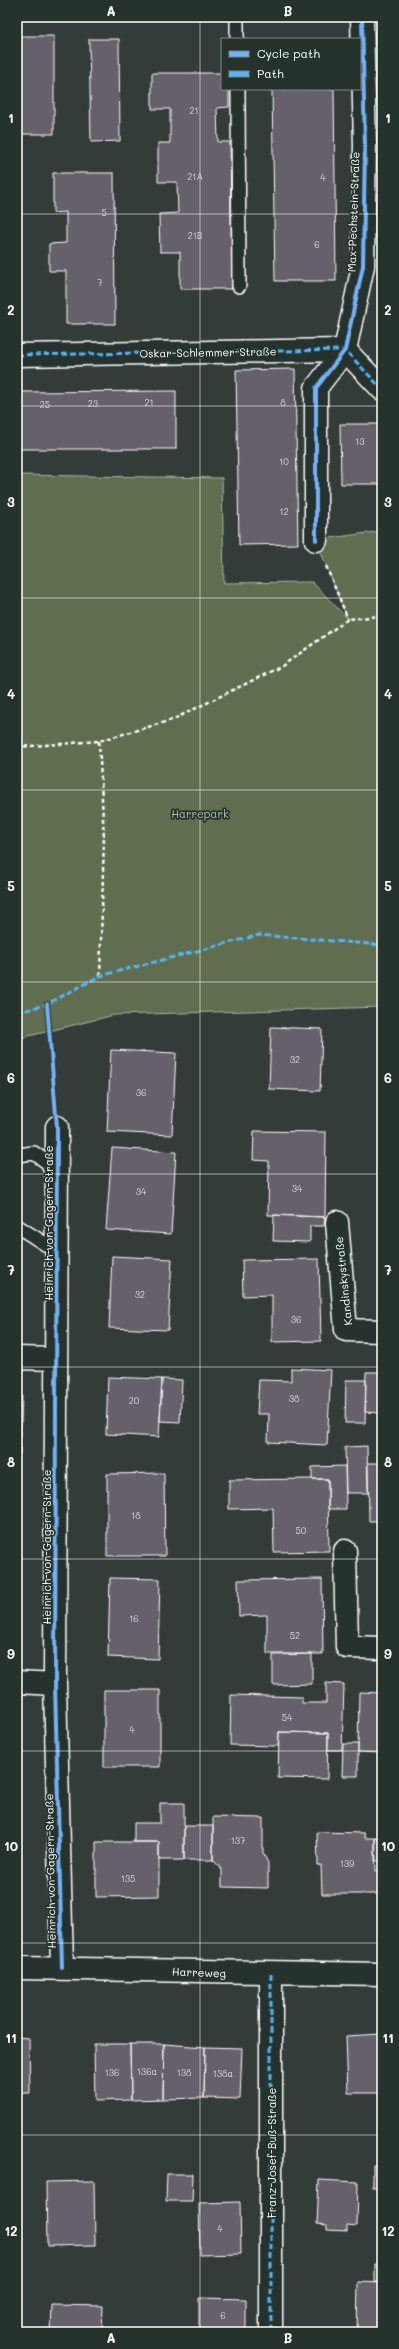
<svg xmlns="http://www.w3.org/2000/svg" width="399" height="2349" font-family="Mali,sans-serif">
<rect width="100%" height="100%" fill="#333c39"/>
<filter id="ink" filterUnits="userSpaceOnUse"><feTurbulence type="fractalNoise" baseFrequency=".025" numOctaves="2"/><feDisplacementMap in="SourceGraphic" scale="8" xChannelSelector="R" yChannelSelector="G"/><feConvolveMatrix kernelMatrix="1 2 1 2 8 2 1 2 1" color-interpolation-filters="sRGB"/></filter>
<g filter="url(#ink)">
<!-- green -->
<path fill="#606d4f" stroke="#b0b6a7" d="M17,475L222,478L224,583L312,582L347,618L316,540L382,531V1007L114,1015L17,1039Z"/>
<!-- building -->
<path fill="#66606b" stroke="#fff" d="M17,36H54V134H17Z
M89,39H119L120,141L91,142Z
M382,51V104H380Z
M152,73H222V89H229V107L217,108L218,142H230L232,289H180V252H160L159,214L178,213L177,182H158V143H170V109H152Z
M272,89H334L336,281H275Z
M380,159H382V204H380Z
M53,173H114L115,324H66V271H49V244L66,243V212L53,213Z
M295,369L298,544L239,545L236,370Z
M176,391V449H17V392Z
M340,424H382V484H341Z
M271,1027L322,1029L320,1091L269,1089Z
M111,1050L176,1053L172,1135L107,1132Z
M254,1131L326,1132L325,1217L268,1215L269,1161L253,1160Z
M112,1148L176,1152L171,1234L106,1230Z
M382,1166V1191H381Z
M274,1215L325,1217L324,1226H310V1242L273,1241Z
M112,1256L172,1259L168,1330L109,1328Z
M319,1259L321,1341L272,1342V1295L243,1296L242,1260Z
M291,1368L331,1370L327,1445L268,1442L269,1414H257L259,1380L291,1381Z
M366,1372H382V1413L365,1412Z
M108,1377L162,1379L159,1437L106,1434Z
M162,1379L182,1380L180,1422L160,1421Z
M346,1380H366L365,1423H345Z
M17,1395H22L20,1454H17Z
M367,1446L368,1493H346L345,1447Z
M368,1463H382V1521H369Z
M345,1466L346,1509H328V1479H312V1467Z
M164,1473L165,1556H107V1474Z
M312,1479H328L329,1551L274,1552L273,1508L229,1509V1480Z
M17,1492H20L18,1555H17Z
M110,1578L160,1579L158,1659L108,1657Z
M322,1579L323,1654H267V1615L239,1616L238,1580Z
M312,1654V1684L273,1685V1655Z
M326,1683L344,1684L342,1750H328V1733L279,1732L278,1746L230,1745L231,1695L302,1697V1703H326Z
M104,1690H160V1767H104Z
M359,1692L382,1693V1753L358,1752Z
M17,1723H21L17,1791Z
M279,1732L328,1733L327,1779L278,1778Z
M343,1744H358V1776H342Z
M160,1803H184V1860H159V1842H134V1823H160Z
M213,1817L263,1818V1853L268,1863V1888L222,1887V1870L213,1860Z
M17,1826H20L17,1874Z
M184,1826H213V1860H184Z
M380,1829H382V1861H375V1838L380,1837Z
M317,1832L364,1833L365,1838H375L376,1871L381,1870V1894H322L321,1865H318Z
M96,1842H159V1896L96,1897Z
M382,2034V2093H348L346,2036Z
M17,2037L29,2038L30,2093H17Z
M94,2044H130L131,2100L95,2101Z
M130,2044H164L163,2099L131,2100Z
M164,2044L205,2047L204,2098L163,2099Z
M205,2047L242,2048L240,2099L204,2098Z
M373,2165H382V2188H373Z
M167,2174H193L192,2201H166Z
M319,2180L358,2182L357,2226L347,2225V2231L327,2230V2225L317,2224Z
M94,2181L95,2245L47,2246L46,2182Z
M240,2202L241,2254L200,2255L199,2203Z
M375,2264H382V2283L375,2282Z
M358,2282L382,2283V2332H357Z
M199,2298L246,2299V2332H199Z
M52,2305L103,2306L102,2332H51Z"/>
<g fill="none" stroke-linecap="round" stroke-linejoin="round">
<!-- lane casing -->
<g stroke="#fff" stroke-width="16">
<path id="lane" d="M237,17V39
M238,89L239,286
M17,1155L34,1153L48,1163L52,1176
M17,1226L56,1251"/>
</g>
<!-- street casing -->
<g stroke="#fff" stroke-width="25">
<path id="street" d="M17,355L345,350L382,389
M316,540V388L345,350L363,266L365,146L362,17
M57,1127L55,1684L62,1967
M337,1222L346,1330L382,1331
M17,1358L56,1359
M345,1551L347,1647L382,1648
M17,1682L55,1684
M17,1968L382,1974
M271,1974V2332"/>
</g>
<!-- path -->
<path stroke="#fff" stroke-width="2.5" stroke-dasharray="4 3" stroke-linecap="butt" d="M326,566L348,619
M99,741L104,838L100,976
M17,747L99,741L172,720L282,666L348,619L382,616"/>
<!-- lane -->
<use href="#lane" stroke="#26332d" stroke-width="13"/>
<!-- street -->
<use href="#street" stroke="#26332d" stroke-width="22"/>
<!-- quiet -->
<path stroke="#56b5f8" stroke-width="3" stroke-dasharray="6 3" stroke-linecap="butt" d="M17,355L345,350L382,389
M17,1013L47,1004L100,976L259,935L382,945
M271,1974V2332"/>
<!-- cycleway casing -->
<g stroke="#26332d" stroke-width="6">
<path id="cycleway" d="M316,540V388L345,350L363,266L365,146L362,17
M47,1004L57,1127L55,1684L62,1967"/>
</g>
<!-- cycleway -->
<use href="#cycleway" stroke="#73b2f8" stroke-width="4"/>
</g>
</g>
<!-- grid -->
<path fill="none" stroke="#fff" stroke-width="1" stroke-opacity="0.55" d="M200,17V2332M17,214H382M17,406H382M17,598H382M17,790H382M17,982H382M17,1174H382M17,1367H382M17,1559H382M17,1751H382M17,1943H382M17,2135H382"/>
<g text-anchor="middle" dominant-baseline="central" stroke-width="3.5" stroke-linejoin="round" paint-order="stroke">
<!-- number labels -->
<g font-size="9" fill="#d9d7da">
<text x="194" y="110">21</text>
<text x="195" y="176">21A</text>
<text x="323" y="177">4</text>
<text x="104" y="212">5</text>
<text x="195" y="235">21B</text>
<text x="317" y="244">6</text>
<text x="100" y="282">7</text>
<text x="149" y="402">21</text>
<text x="283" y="402">8</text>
<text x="93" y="403">23</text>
<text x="45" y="404">25</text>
<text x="360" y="441">13</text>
<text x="284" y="461">10</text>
<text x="284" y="511">12</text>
<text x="295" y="1059">32</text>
<text x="141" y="1092">36</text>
<text x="297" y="1188">34</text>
<text x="141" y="1191">34</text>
<text x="140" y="1294">32</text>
<text x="296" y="1319">36</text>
<text x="294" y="1398">38</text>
<text x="134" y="1400">20</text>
<text x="136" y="1515">18</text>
<text x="301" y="1530">50</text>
<text x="134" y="1618">16</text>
<text x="295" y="1635">52</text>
<text x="287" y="1717">54</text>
<text x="132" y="1729">4</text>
<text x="238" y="1840">137</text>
<text x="347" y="1863">139</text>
<text x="128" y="1878">135</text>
<text x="147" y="2071">136a</text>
<text x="112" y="2072">136</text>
<text x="184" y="2072">138</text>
<text x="223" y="2073">138a</text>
<text x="220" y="2228">4</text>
<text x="223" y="2315">6</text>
</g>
<!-- street labels -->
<g font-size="11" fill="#fff" stroke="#26332d">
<text transform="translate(353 212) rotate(-88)">Max-Pechstein-Straße</text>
<text transform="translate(208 352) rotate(-1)">Oskar-Schlemmer-Straße</text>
<text transform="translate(48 1223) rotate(-90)">Heinrich-von-Gagern-Straße</text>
<text transform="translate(343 1281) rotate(-96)">Kandinskystraße</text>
<text transform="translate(46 1547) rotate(-90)">Heinrich-von-Gagern-Straße</text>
<text transform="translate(50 1871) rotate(-91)">Heinrich-von-Gagern-Straße</text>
<text transform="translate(199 1972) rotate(2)">Harreweg</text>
<text transform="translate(271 2153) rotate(-90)">Franz-Josef-Buß-Straße</text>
</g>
<!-- park labels -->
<g font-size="11" fill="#b7bdb0" stroke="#26332d">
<text x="200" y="813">Harrepark</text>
</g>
</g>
<!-- margin -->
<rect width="399" height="2349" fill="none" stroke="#26332d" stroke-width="44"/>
<!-- legend -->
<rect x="221" y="38" width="140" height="52" fill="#26332d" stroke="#7d8581"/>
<rect x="229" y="51" width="20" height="6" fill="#73b2f8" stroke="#7d8581"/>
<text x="257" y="58" font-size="12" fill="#ffffff">Cycle path</text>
<rect x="229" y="71" width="20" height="6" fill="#56b5f8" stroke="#7d8581"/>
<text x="257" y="78" font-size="12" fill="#ffffff">Path</text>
<rect x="22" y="22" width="355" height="2305" fill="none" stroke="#fff" stroke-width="1.5"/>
<g font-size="13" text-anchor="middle" font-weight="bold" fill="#fff">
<text x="111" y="16">A</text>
<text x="288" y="16">B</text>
<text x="11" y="123">1</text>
<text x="388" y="123">1</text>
<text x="11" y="315">2</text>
<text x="388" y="315">2</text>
<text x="11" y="507">3</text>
<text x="388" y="507">3</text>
<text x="11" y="699">4</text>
<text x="388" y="699">4</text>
<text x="11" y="891">5</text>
<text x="388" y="891">5</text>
<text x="11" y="1083">6</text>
<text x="388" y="1083">6</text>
<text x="11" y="1275">7</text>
<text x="388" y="1275">7</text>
<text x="11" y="1467">8</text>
<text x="388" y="1467">8</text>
<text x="11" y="1659">9</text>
<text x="388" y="1659">9</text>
<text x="11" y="1851">10</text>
<text x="388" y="1851">10</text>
<text x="11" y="2043">11</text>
<text x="388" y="2043">11</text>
<text x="11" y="2236">12</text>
<text x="388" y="2236">12</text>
<text x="111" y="2343">A</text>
<text x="288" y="2343">B</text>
</g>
</svg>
